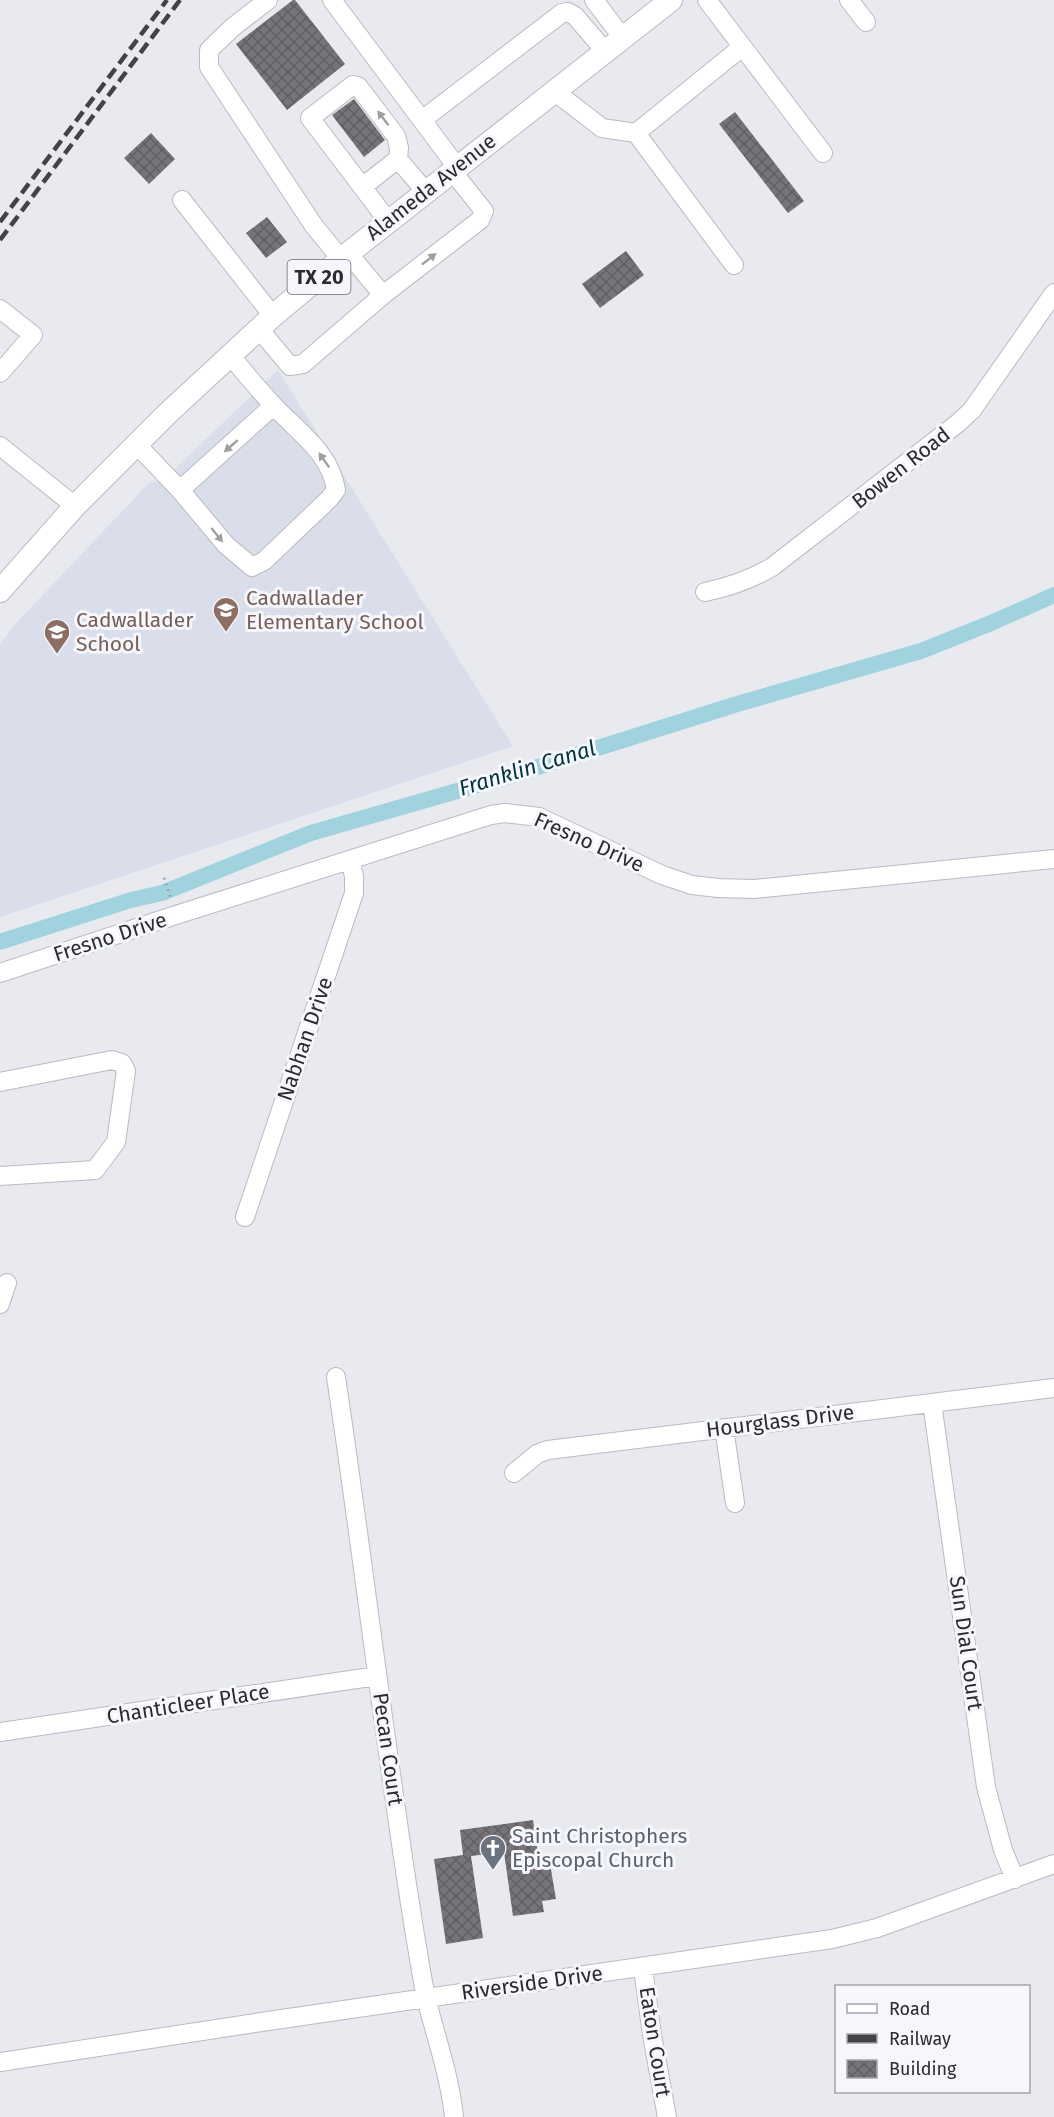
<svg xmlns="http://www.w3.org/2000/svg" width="1054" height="2117" font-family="'Fira Sans',sans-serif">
<defs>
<pattern id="building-cross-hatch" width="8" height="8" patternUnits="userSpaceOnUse" patternTransform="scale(1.5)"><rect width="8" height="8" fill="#767479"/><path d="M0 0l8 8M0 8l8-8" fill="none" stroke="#615f64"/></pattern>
</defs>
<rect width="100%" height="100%" fill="#e8eaef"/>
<!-- built -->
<path fill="#d9deea" d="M278,370L513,746L0,917V644L18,621L150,482H161Z"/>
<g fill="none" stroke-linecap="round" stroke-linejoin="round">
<!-- canal -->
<path stroke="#a1d3df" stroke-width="16" d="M0,942L131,900L162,893L311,833L506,777L734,705L921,651L991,623L1054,595"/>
</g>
<!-- building -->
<path fill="url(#building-cross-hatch)" d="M293,0H295L345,64L287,110L236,44Z
M354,99L385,140L364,157L332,115Z
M735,112L804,201L788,213L719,124Z
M151,133L175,159L149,184L124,158Z
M267,217L287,242L266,258L246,233Z
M626,251L644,275L600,308L582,284Z
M533,1820L539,1860L549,1858L556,1899L542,1901L544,1912L513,1916L504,1852L471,1856L483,1938L446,1944L434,1859L463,1855L460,1830Z"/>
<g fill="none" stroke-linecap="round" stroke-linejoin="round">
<!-- minor casing -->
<g stroke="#b9bbc1" stroke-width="20">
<path id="minor" d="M268,0L233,27L209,50V67L314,226L341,259
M332,0L457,167
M594,0L622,37
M707,0L823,153
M849,0L866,22
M554,91L602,128L636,133L734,265
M422,120L562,13L568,12L575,16L605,51
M636,133L742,47
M362,187L398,159L426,192
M182,200L273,316
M388,221L310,118L353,85L358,86L396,136L399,148L398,159
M383,295L480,220L484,211L452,171
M0,309L33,335L0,373
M259,329L290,366L303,364L383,295L348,253
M137,445L180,490L226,545L252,567L264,561L329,499L336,490C331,453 297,431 273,405C258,389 244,372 230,355
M0,446L75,506
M180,490L273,406
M705,592C729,587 750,580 772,567L958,423L972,410L1054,293
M0,973L176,915L491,815L505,813L539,817L662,875L692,885L718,888L754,889L1054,859
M0,1082L112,1060L122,1063L126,1071L116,1142L95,1170L0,1176
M245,1217L354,893V876L350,860
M0,1304L7,1283
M336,1377C364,1563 385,1750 415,1935C419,1957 422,1980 427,2002C437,2040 450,2078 454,2117
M932,1403L986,1787L1003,1850L1015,1879
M724,1428L735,1503
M514,1473L537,1454L548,1450L1054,1388
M0,1732L377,1676
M643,1968L652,2035L667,2117
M0,2062L268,2021L832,1939L877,1928L1054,1864"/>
</g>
<!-- major casing -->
<g stroke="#b9bbc1" stroke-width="24">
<path id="major" d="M0,591L75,506L168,413L274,315L341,259L671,0"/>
</g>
<!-- path -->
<path stroke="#9c9da1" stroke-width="3" stroke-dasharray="1.5 4.5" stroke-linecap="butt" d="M164,878L171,899"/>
<!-- minor -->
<use href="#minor" stroke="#fff" stroke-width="18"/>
<!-- major -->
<use href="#major" stroke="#fff" stroke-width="22"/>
<!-- rail -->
<path stroke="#434346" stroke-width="4.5" stroke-dasharray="12 6" stroke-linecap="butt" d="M0,222L167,0
M0,240L180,0"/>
</g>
<!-- one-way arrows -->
<defs><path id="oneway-solid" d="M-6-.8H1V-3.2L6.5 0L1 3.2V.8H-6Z" transform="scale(1.5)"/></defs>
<g fill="#a0a0a0">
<use href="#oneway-solid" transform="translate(383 118) rotate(-127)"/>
<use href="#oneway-solid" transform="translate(429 259) rotate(-38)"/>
<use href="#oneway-solid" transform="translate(231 446) rotate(139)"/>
<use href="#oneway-solid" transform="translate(324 460) rotate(-125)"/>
<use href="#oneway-solid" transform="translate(217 535) rotate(51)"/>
</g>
<!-- icons -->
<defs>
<g id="school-pin" transform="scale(1.35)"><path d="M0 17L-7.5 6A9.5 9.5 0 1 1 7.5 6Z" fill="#8d6e63" stroke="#f5f7fd"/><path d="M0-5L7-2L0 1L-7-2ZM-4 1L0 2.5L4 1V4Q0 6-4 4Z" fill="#fff"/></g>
<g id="church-pin" transform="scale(1.35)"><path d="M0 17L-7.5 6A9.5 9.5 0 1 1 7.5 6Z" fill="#6b7280" stroke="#f5f7fd"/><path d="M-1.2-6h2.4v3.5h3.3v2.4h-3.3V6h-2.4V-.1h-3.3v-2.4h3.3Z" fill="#fff"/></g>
</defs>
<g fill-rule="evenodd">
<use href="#school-pin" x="226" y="610"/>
<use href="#school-pin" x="57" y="632"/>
<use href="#church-pin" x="493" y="1848"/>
</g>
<g text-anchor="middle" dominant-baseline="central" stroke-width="6" stroke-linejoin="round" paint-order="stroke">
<!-- shield labels -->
<rect fill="#f5f7fd" stroke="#68686b" stroke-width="1.5" x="287.5" y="260" width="63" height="34" rx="4.5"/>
<g font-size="20" font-weight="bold" fill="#2b2b2d">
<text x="319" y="277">TX 20</text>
</g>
<!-- street labels -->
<g font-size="21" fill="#2b2b2d" stroke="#f5f7fd">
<text transform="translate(431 187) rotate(-38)">Alameda Avenue</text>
<text transform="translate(901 468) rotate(-38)">Bowen Road</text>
<text transform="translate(589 842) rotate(24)">Fresno Drive</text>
<text transform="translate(110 937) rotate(-18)">Fresno Drive</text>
<text transform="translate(305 1039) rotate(-71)">Nabhan Drive</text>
<text transform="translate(780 1421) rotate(-7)">Hourglass Drive</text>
<text transform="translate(966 1643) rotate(82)">Sun Dial Court</text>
<text transform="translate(188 1704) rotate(-9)">Chanticleer Place</text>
<text transform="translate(388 1749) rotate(82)">Pecan Court</text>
<text transform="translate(532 1983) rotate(-8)">Riverside Drive</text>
<text transform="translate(655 2042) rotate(81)">Eaton Court</text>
</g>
<!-- education labels -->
<g font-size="21" fill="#785e54" stroke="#f5f7fd" text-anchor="start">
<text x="246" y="598">Cadwallader<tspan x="246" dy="24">Elementary School</tspan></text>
<text x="76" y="620">Cadwallader<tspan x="76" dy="24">School</tspan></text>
</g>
<!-- worship labels -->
<g font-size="21" fill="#5b616d" stroke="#f5f7fd" text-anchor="start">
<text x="512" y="1836">Saint Christophers<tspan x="512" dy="24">Episcopal Church</tspan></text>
</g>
<!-- water labels -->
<g font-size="22" font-style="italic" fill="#03343e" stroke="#f5f7fd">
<text transform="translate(527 768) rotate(-17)">Franklin Canal</text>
</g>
</g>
<!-- legend -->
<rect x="835" y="1985" width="195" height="108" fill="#f5f7fd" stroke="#a4a5aa" stroke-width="1.5"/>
<rect x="847" y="2004" width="30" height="9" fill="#ffffff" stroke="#a4a5aa" stroke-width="1.5"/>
<text x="889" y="2015" font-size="18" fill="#2b2b2d">Road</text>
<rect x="847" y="2034" width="30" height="9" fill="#434346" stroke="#a4a5aa" stroke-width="1.5"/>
<text x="889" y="2045" font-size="18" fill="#2b2b2d">Railway</text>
<rect x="847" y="2060" width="30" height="18" fill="url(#building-cross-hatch)" stroke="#a4a5aa" stroke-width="1.5"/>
<text x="889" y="2075" font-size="18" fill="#2b2b2d">Building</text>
</svg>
